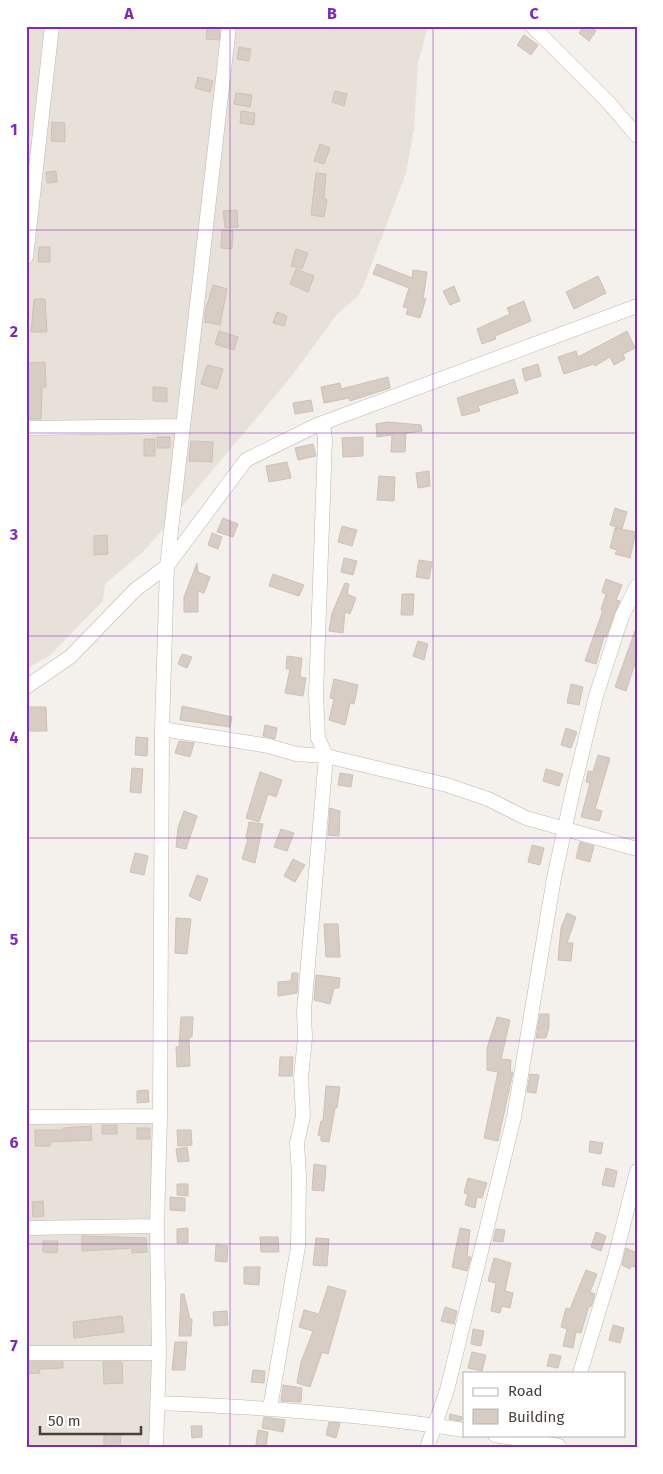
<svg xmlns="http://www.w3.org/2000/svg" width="663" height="1474" font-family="'Fira Sans',sans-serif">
<rect width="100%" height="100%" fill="#f4f0eb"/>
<!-- residential -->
<path fill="#e8e1d9" d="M26,26H428L418,63L414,129L406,173L363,287L357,297L337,314L291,377L146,549L105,584L103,601L49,656L26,669Z
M154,1120L152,1448H26V1122Z"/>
<!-- building -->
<path fill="#d8cdc4" stroke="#cfc1b4" d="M207,26H220L219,40L206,39Z
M584,26H590L596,31L589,41L579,33Z
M524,35L538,45L531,55L517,45Z
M239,47L251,49L249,61L237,59Z
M198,77L213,81L210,92L195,88Z
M335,91L347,94L344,106L332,102Z
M236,93L252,95L250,107L234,104Z
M241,111L255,113L254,125L240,123Z
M52,122L65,123V142L51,141Z
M320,144L330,148L324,164L314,161Z
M56,171L57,182L47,183L46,172Z
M316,173L326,174L324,199L327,200L324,217L311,215Z
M237,210L238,227L225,228L223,211Z
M222,230L233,231L232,249L221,248Z
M39,247H50V262H38Z
M296,249L308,253L302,269L291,266Z
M377,264L412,278L413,270L427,272L423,300L426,298L420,318L406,314L408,308L403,307L409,288L373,274Z
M296,269L314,276L308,292L290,284Z
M598,276L606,293L574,309L566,292Z
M213,285L227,289L220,325L205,322V312Z
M454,286L460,301L450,305L443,291Z
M34,299H45L47,332H31Z
M524,301L531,321L495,336L496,339L482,344L477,329L510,314L507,308Z
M277,312L287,316L284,326L273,323Z
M219,331L238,337L234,350L215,344Z
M627,331L635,348L623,354L625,359L614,365L610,357L595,366L594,364L564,374L558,357L576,351L578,357Z
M45,362L46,387H42L41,419H27L28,363Z
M538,364L541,376L525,381L522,369Z
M207,365L223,369L217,389L201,384Z
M388,377L390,388L350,401L349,398L324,403L321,387L340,383L341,389Z
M514,379L518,393L478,406L480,411L462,416L457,398Z
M153,387L167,388V402L153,401Z
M311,400L313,411L295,414L293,403Z
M388,422L421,425L422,431L406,433L405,452H391L392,435L377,437L376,424Z
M157,437H170V448H157Z
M363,437V456L343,457L342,438Z
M144,439H155V456H144Z
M191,441L213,442L212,462L189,461Z
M313,444L316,456L298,460L295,448Z
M287,462L291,478L269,482L266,466Z
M429,471L430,486L418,488L416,473Z
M379,476L395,477L394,501L377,500Z
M615,508L627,512L622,529L610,525Z
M223,518L238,524L233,537L217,532Z
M342,526L357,530L352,546L338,542Z
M615,528L636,532L630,558L615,554L617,550L610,548Z
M212,533L222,537L218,549L208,545Z
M107,535L108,554L94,555V536Z
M344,558L357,561L353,575L341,572Z
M419,560L432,562L429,579L416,577Z
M197,563L198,572L210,577L204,593L198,591V612H184V597Z
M273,574L304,585L299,596L269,586Z
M606,579L622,585L616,600L620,601L606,637H604L596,664L585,661L603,610H601L606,594L602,592Z
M345,583L349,584L347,594L356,598L350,614L345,612L343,633L329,631L332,613Z
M402,594H414L413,615H401Z
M635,631L637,657L626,691L615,687Z
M418,641L428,644L424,660L413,656Z
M182,654L192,657L187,668L178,664Z
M287,656L302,658L300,677L306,678L303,696L285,693L290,669H286Z
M334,679L358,685L354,704L350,703L345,725L329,720L334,699L330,698Z
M571,684L583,687L579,705L567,703Z
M182,706L232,717L230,727L180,720Z
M28,707H46L47,731H29Z
M265,725L277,728L275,739L263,736Z
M566,728L577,732L571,748L561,745Z
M136,737L148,738L147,756L135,755Z
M179,741L194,743L190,757L175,753Z
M598,755L610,758L595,809L602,811L599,821L581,817L590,783L586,782L588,771L593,772Z
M132,768L143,769L141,793L130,792Z
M546,769L563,774L559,786L543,781Z
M260,772L282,780L276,797L268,794L259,822L246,818Z
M340,773L353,775L351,787L338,785Z
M330,808L340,811L339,836L328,835Z
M184,811L197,816L186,849L176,847L178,828Z
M249,822L263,824L255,863L242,859L248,839L246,838Z
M281,829L294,833L287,851L274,847Z
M580,842L594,846L590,862L576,858Z
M532,845L544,848L540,865L528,862Z
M135,853L148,856L144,875L130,872Z
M293,859L305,865L295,882L284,876Z
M197,875L208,879L200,901L189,896Z
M567,913L576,917L567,943H573L571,961L558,960L561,928Z
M176,918L191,919L187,954L175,953Z
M324,924H338L340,957H326Z
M292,973H298L297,993L278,996V982L291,981Z
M316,975L340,978L339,988H334L330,1004L314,1000Z
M540,1014H549V1027L546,1038H536Z
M181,1017H193L192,1037H189L190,1066L177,1067L176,1047H179Z
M497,1017L510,1020L501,1059L511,1060L510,1072H513L498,1141L484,1138L498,1072L487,1070V1048Z
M280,1057H293L292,1076H279Z
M530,1074L539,1075L536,1093L527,1092Z
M326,1086L340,1087L337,1108H335L329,1142L321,1141V1136L318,1135L321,1121H323Z
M148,1090L149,1102L137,1103V1091Z
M102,1125H117V1134H102Z
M91,1126L92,1140L50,1142V1146H35V1130H63V1128Z
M137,1128H150V1139H137Z
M177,1130H191L192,1145L178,1146Z
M590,1141L603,1143L601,1154L589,1152Z
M187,1147L189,1161L178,1162L176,1149Z
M314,1164L326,1166L324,1191L312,1190Z
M606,1168L617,1171L614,1187L602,1185Z
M468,1178L487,1183L482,1198L477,1197L475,1208L465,1205L468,1194L464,1193Z
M177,1184H188V1196L177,1195Z
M170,1197L185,1198V1211L170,1210Z
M43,1201L44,1216L33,1217L32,1202Z
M188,1228V1243H177V1229Z
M460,1228L470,1230L467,1257H471L467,1271L452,1267Z
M496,1229L505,1230L503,1242L493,1241Z
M596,1232L606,1236L601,1251L591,1247Z
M82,1236L146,1238L147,1252L132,1253V1248L82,1251Z
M260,1237H278L279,1252H261Z
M316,1238L329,1239L327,1266L313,1265Z
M43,1241H58L57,1253L43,1252Z
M216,1245L228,1246L227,1262L215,1261Z
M626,1248L637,1253V1268L631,1266L630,1269L622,1265Z
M494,1258L511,1263L505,1291L513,1293L510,1308L502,1306L500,1313L491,1311L496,1283L488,1281Z
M244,1267H260L259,1285L244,1284Z
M586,1270L597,1274L590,1292L595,1294L591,1307L589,1306L581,1333L576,1332L573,1348L563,1346L567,1329L561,1327L566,1308L570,1309Z
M328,1286L346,1291L328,1354L322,1352L310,1387L297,1383L301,1362L313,1331L299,1327L304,1310L319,1314Z
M181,1294H184L190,1319H192L191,1336H179Z
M445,1307L457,1311L454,1324L441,1321Z
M227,1311L228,1325L214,1326L213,1312Z
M122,1316L124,1332L74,1338L73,1322Z
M613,1325L624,1328L620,1343L609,1340Z
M473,1329L484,1331L481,1346L471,1344Z
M175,1342H187L185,1370H172Z
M472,1352L486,1355L482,1371L468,1368Z
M550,1354L561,1356L558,1368L547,1366Z
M27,1362H63V1368L39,1369L40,1373L27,1374Z
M103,1362H122L123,1383L104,1384Z
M253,1370L265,1371L264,1383L251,1382Z
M283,1385L302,1388L301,1402L281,1401Z
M450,1414L462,1417L461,1421L449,1419Z
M264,1417L285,1420L283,1432L262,1428Z
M329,1422L340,1423L336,1438L326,1435Z
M191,1426H202V1437L192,1438Z
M258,1430L268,1432L266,1446L256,1445Z
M104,1434L121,1435L120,1448H104Z"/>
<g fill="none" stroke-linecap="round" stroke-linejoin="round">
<!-- minor casing -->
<g stroke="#bfb6ae" stroke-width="15">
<path id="minor" d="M532,26L609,103L637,136
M26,257L52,26
M26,428L183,426
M26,687L70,657L135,590L167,566L246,460L317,425L637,306
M162,729L269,746L296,754L326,756L447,785L488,799L526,818L637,849
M26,1117L160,1116
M26,1228L157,1226
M26,1353H159
M580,1373L614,1261L637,1171
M157,1403C260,1407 362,1414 464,1430
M270,1408L298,1247L299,1176L297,1143L303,1116L301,1077L305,1038L304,1011L326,756L318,738L316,695L325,440L323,423
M495,1435L559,1446
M156,1448L159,1353L157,1226L160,1116L162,729L167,566L229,26
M427,1448L447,1390L514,1117L554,878L574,786L596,696L622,616L637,586"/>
</g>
<!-- minor -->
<use href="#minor" stroke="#fff" stroke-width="14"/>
</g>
<!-- grid -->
<path fill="none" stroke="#7b2cbf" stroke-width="1" stroke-opacity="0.55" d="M230,26V1448M433,26V1448M26,230H637M26,433H637M26,636H637M26,838H637M26,1041H637M26,1244H637"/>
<!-- border -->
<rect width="663" height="1474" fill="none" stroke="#ffffff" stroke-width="55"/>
<!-- legend -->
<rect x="463" y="1372" width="162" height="65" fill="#ffffff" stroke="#b6b3b0"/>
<rect x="473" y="1388" width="25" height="8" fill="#ffffff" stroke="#b6b3b0"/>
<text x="508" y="1396" font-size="15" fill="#484039">Road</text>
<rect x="473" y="1409" width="25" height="15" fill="#d8cdc4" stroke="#b6b3b0"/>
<text x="508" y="1422" font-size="15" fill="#484039">Building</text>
<!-- scale -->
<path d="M40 1426v8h101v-8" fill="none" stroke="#484039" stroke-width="2.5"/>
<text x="48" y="1426" font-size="15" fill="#484039" stroke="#ffffff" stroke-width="4" paint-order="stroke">50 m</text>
<rect x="28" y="28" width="608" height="1418" fill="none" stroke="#7b2cbf" stroke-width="2"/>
<g font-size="16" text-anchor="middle" font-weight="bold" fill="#7b2cbf">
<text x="129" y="19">A</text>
<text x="332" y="19">B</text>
<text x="534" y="19">C</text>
<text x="14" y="135">1</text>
<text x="14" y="337">2</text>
<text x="14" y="540">3</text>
<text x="14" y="743">4</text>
<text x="14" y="945">5</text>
<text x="14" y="1148">6</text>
<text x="14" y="1351">7</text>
</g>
</svg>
